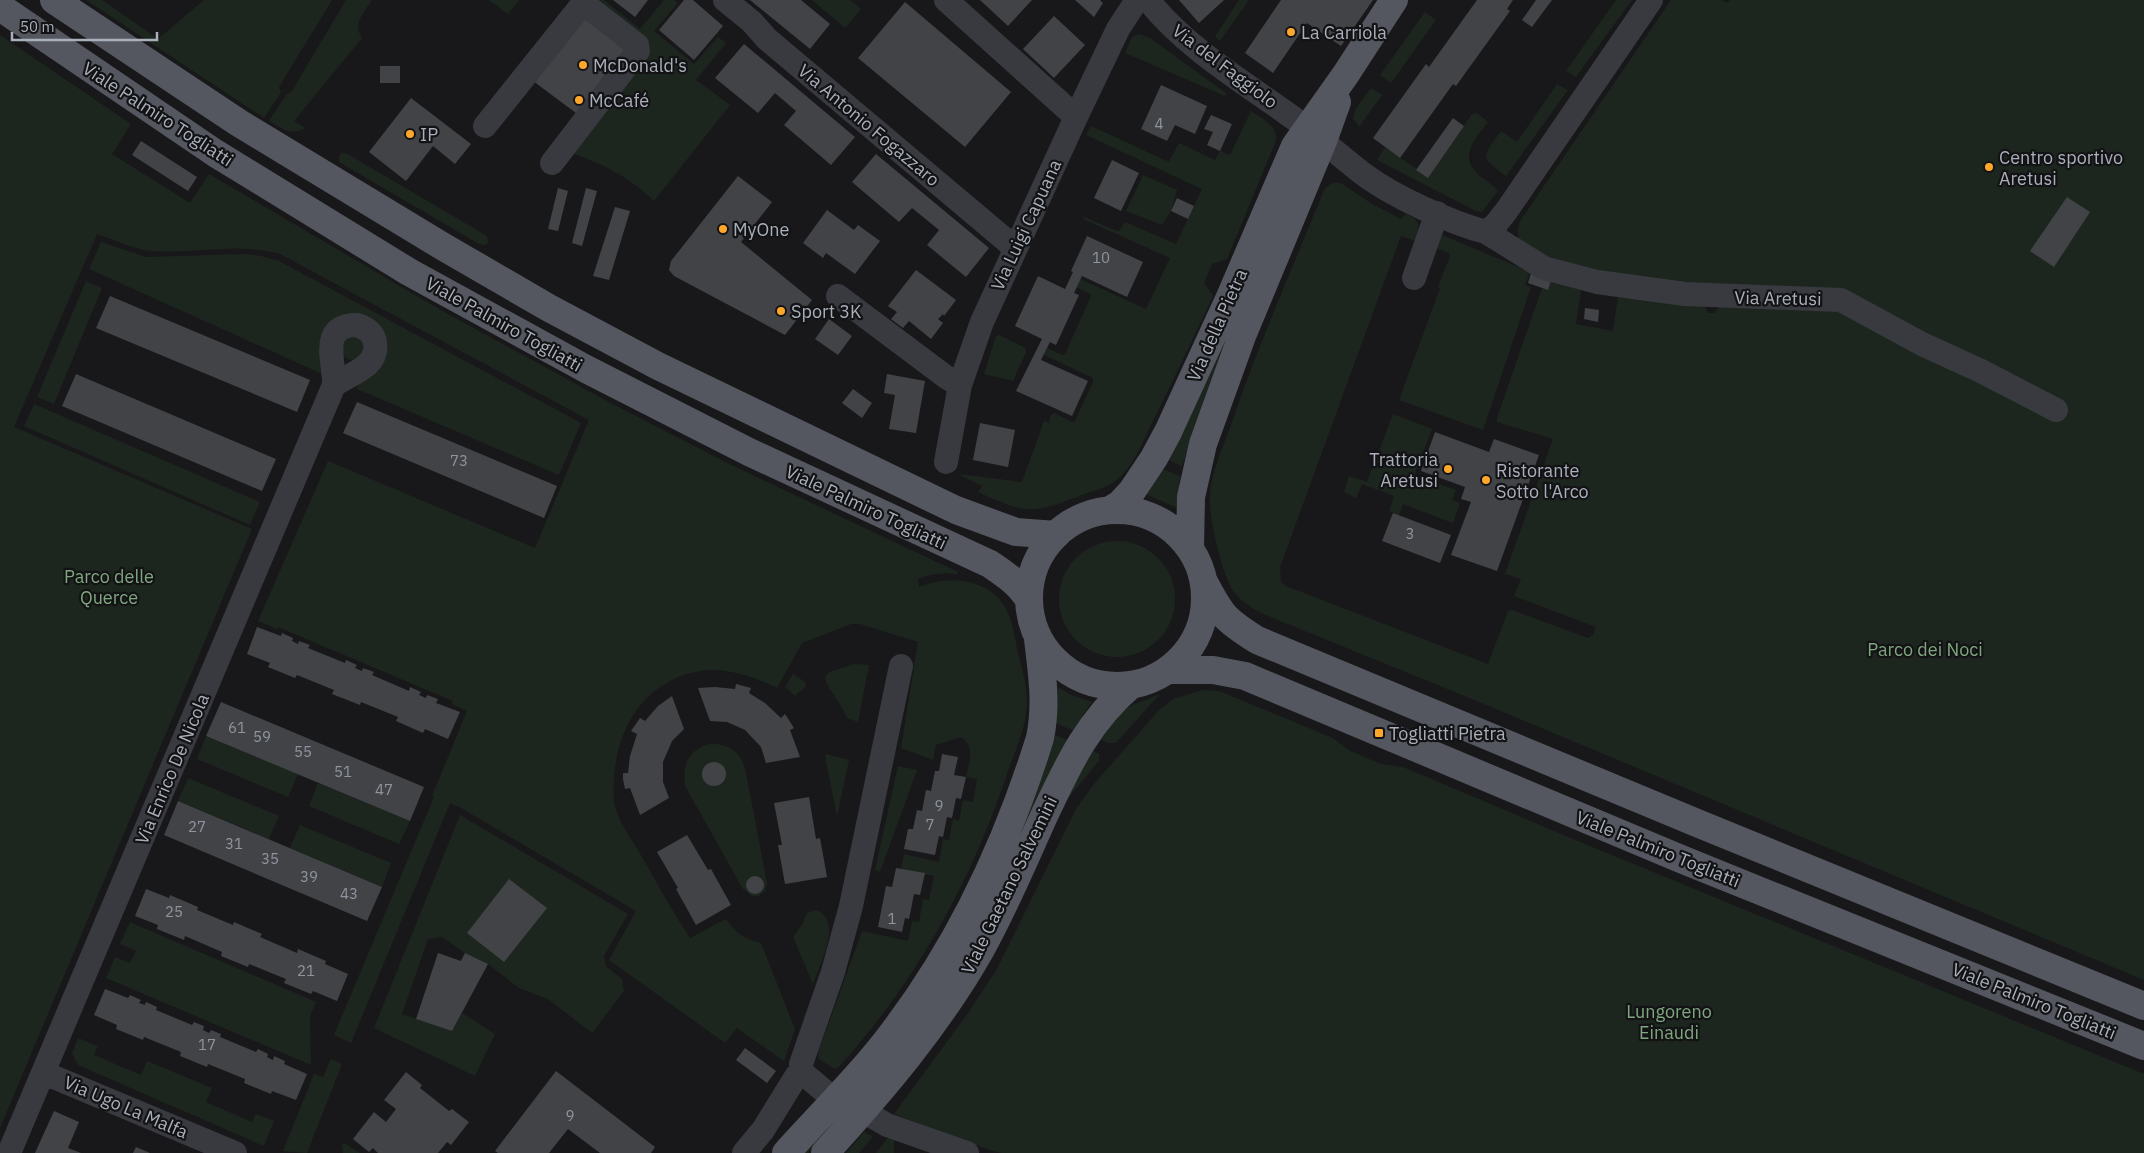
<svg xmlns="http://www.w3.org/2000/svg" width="2144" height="1153" font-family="'IBM Plex Sans',sans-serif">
<rect width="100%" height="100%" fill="#18181a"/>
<!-- green -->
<path fill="#1d261e" d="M86,0H102L158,39L204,0H332L279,87L281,92L264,118Z
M346,0H372C364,13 352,23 362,38L294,121L306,128C290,136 284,129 269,121L286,95L292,91Z
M489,0H519L508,14Z
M590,0H604L640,29L664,0H674L678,3L654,31L694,64L718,37L726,43L696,80L730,105L654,201C629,177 602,163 568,152L650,46Z
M812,0H850L861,9L845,28Z
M1239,0H1249L1220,41L1215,37L1216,35Z
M1616,0H1632L1576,77L1566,71Z
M1671,0H1722L1726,3L1731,0H2144V980L1472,699L1261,613C1251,608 1241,601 1234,592C1222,576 1208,515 1210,494C1212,470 1224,445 1232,422C1259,343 1293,267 1324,190C1329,184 1333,182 1341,183L1372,204L1401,219L1406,214C1421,220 1420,227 1416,241L1401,236L1280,567L1281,582L1286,586L1488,664L1508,611L1512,610L1588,638L1593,635L1596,627L1514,596L1521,579L1505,574L1553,439L1497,422V418L1542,288L1548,290L1550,282L1581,290L1576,324L1613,331L1618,296L1705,306L1708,313H1714L1719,307V287C1659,280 1567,278 1519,239L1518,231L1520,221Z
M1425,12L1436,20L1391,83L1380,75Z
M1139,34L1150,38L1226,93L1225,96L1125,53L1132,37Z
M0,35L131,124L112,154L190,203L209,174L439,309L605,400L731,465L958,572L957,574C943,572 930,574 918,579L919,587C946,576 980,577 1000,600C1012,614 1014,632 1017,649C1021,666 1027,684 1027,702C1027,725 1016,749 1008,771C972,880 916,982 838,1068H833L819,1059L818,1053L862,931L908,941L912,921L919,922L923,899L929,900L934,876L901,869L904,854L939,862L943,839L949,840L953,819L959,821L963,800L973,802L977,779L966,777C969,763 976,747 961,737L936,745L933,760L901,748L918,642L860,624H851L802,643L777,688C755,677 726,667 700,671C653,679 624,715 616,761C614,775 612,792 615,806C619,822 630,837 638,850C655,880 671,909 690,938L726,919C736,933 744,939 761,943L795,1029L784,1061L737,1028L725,1043L609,960L636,911L461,808L450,803L351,1043L334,1035L434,797L432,796L467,711L452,704L453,701L278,627L277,629L258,621L328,461L535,548L589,420L280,254C238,242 196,254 153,251C135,250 114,239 97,234L14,427L252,529L0,1128Z
M1557,84L1568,90L1506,176C1479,156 1482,158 1501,131L1517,142Z
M1371,88L1382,95L1359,127L1353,118L1356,108Z
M1251,111C1262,119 1280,126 1275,143L1227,259L1212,264L1204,283L1213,296C1194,337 1174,378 1154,419C1144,438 1136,462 1120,477C1109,488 1095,490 1082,495C1032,514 1028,515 978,492L982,486L958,474L1022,482L1044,421L1049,423L1051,415L1054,413L1072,422L1075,421L1093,382V378L1044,355L1047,348L1062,355L1065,354L1091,296L1090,294L1076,287L1080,279L1146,309L1170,258L1083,219L1084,217L1117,231H1119L1125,222L1176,244L1202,189L1086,135L1091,126L1169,162L1179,143L1215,160L1220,151L1230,155Z
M1477,113L1488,122C1475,139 1457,157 1480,176C1486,181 1494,185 1498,191L1482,212L1476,211L1377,160L1385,147L1428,177L1472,114Z
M342,153H346L487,236L488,242L486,245L479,244L339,162V156Z
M1300,159L1213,377L1182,466L1168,460L1209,375Z
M1143,175L1177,190L1171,211L1162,225L1126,211Z
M1442,235L1530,272L1525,285L1531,287L1483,430L1399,400L1440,288L1438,287L1450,256L1449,253L1436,248Z
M101,242L146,257L245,254L261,256L279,261L581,423L559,475L357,389L358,385L372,375L361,318L322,374L89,269Z
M86,281L102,288L54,404L37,397Z
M999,335L1025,348L1026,352L1013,381L984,374L996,336Z
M341 348a12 12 0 1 1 24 0a12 12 0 1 1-24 0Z
M34,404L260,502L250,525L24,426Z
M1393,414L1432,429L1414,476L1415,479L1432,485L1434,482L1456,490L1452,500L1460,503L1453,523L1403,504L1399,515L1389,511L1394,496L1362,484L1356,498L1344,492L1349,476L1367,482Z
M1162,469L1180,476L1177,508L1146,494Z
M1059 599a58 58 0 1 1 116 0a58 58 0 1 1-116 0Z
M854,664L869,665L858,722L847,718C842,704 827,689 825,677L829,672Z
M793,674L805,682L806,686L795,696L785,687Z
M1058,687L1071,695L1092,702L1083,714L1074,731L1056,723Z
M1203,690L1219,691L1333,738L1350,751L1381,764L1403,767L1573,839L2144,1074V1153H1002L990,1150L894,1114L968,1013L997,969L1076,809L1094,784L1159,710L1173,699Z
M1160,694L1116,743H1108L1098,738L1123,709Z
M1055,735L1067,740V742L985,916L940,992L844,1113L808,1153H802L888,1057Z
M206,736L298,774L288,797L197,759Z
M710,744C729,744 739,750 745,768L767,883L765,891L759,896H752L743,889L685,786C683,765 687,750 710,744Z
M1092,750L1099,754V761L1065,802Z
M826,754L849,760L837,816L825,756Z
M898,766L917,770L880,872L875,870Z
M188,778L279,816L269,839L178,801Z
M318,783L410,821L399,844L309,806Z
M460,815L628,914L604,956L606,966L622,979L624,991L592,1033L548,999L519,988L488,964L465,953L442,937L428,939L402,1014L452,1031L462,1013L495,1034L475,1076L374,1028Z
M300,825L391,863L382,887L290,848Z
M816,910C844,920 819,966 813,984L793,937L803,923L807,913Z
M130,922L316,1002L310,1016L311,1065L106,978L115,957L130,963L136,951L120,944Z
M78,1038L98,1046L94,1055L141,1075L147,1061L212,1088L206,1102L252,1122L256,1114L274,1121L264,1146L78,1065L72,1053Z
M331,1059L342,1064L307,1153L283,1151L314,1074L323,1077Z
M864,1132L872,1136V1138L859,1153H846Z
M889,1136L894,1138V1153H876Z
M344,1143L360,1153H343L342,1144Z"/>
<!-- building -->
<path fill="#424347" d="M613,0H648L635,17Z
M684,0H693L723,26L694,60L659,30Z
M750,0H801L830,24L810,49Z
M980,0H1032L1008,26Z
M1075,0H1100L1103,3L1094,17Z
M1179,0H1224L1199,23Z
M1281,0H1373L1341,46L1307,23L1273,73L1245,53Z
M1477,0H1513L1507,9L1510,11L1456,86L1453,84L1400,158L1373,138L1426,64L1429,67Z
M1536,0H1552L1532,27L1522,20Z
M905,2L1011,92L965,147L858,58Z
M586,12L633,49L580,116L533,81Z
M1054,16L1085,45L1054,78L1023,49Z
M744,44L855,137L831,165L784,125L796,111L775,93L758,113L715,78Z
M380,66H400V83H380Z
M1161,85L1207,106L1195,134L1175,125L1167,141L1141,129Z
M411,98L471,144L455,164L433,146L406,181L369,152Z
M1211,115L1232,124L1220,151L1207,145L1213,132L1204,129Z
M1453,118L1464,126L1428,178L1416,170Z
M141,141L197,177L188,191L132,155Z
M876,154L989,248L966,277L927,245L939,230L912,208L899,222L852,182Z
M1112,160L1139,173L1121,211L1094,198Z
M738,176L772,202L741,242L812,300L785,335L674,276L669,270L671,261Z
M558,188L568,191L558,231L548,229Z
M586,188L597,191L582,246L572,243Z
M2067,197L2090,212L2054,267L2030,251Z
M1177,198L1194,206L1188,219L1171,211Z
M615,207L630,211L609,280L593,276Z
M827,210L854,230L858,225L880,241L855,274L826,253L823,258L803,243Z
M1087,236L1143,262L1127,297L1082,276L1074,293L1079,295L1056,345L1050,342L1041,360L1088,381L1072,416L1016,391L1042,339L1015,326L1038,276L1065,289L1073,272L1071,271Z
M916,270L956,300L944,316L943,314L938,319L943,323L931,339L909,321L903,328L891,319L897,312L888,306Z
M1531,273L1551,280L1548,290L1528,283Z
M110,296L310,380L297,412L96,328Z
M1585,308L1599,310L1598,322L1584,319Z
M829,319L852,336L838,355L815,339Z
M76,374L276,459L262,491L62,406Z
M887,374L925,381L916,433L889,429L895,395L884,393Z
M853,389L872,403L862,418L842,403Z
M357,402L557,486L544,518L343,433Z
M980,423L1015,430L1008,467L973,460Z
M1435,432L1489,452L1494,439L1539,455L1497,571L1451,555L1471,502L1461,499L1465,487L1421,471Z
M1393,513L1451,535L1440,563L1382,541Z
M257,627L281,636L282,633L293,638L292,641L298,644L299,641L310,645L308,648L345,663L346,660L357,665L355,668L362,671L363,668L374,672L372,675L409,691L410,687L421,692L419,695L426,698L427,695L438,699L436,703L460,712L448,739L425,729L423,733L396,721L398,717L361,702L360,705L332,694L334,690L297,675L295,678L268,667L270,663L247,654Z
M736,684L751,688L749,693L765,703L781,718L785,714L794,728L790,730L800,757L766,763L761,747L745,730L727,722L710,721L698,688L715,687L735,689Z
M672,696L684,729L672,741L663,762V782L669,798L640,815L630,788L625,789L623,779V773H628L630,756L637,734L631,731L640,718L645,721L658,706Z
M221,702L424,787L410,821L206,736Z
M942,754L958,757L954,775L966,777L961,799L956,798L952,818L947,817L943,837L939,836L935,855L904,849L908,829H913L917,810L922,811L926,790L931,791L935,771H939Z
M702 774a12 12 0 1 1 24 0a12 12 0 1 1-24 0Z
M809,797L816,839L820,838L827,877L785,884L778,845H782L774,803Z
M178,801L382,887L367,921L164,835Z
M687,835L708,870L711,869L731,905L696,925L676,889L678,888L657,852Z
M896,868L925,873L920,895L914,894L909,919L905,918L902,932L878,927L886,886L892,887Z
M746 885a9 9 0 1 1 18 0a9 9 0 1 1-18 0Z
M509,879L547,908L504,962L467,933Z
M146,889L169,898L170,895L198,907L197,910L233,925L234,922L262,934L260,937L297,953L298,949L326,961L325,964L348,974L337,1001L313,991L311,994L284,983L286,979L249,964L248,967L221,956L222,952L185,936L184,940L157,929L158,925L135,916Z
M438,953L461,961L465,953L488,964L452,1031L416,1019Z
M105,989L128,998L130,995L141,1000L139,1003L145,1005L146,1002L157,1007L156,1010L192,1025L194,1022L204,1026L203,1030L209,1033L211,1030L221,1034L220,1037L256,1052L258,1049L268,1054L267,1057L273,1060L274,1056L285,1061L284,1064L307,1074L296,1100L272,1091L271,1094L244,1083L245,1079L208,1064L207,1067L180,1056L181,1052L144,1037L143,1040L116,1029L117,1025L94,1015Z
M745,1048L776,1071L767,1083L736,1060Z
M556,1071L655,1147L651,1153H600L568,1129L549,1153H498L495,1151Z
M406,1072L422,1085L420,1088L449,1111L452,1109L469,1122L451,1145L447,1142L438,1153H378L373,1148L369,1152L353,1139L374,1112L386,1122L396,1109L384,1100Z
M54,1111L79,1122L68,1148L81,1153H35Z
M136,1147L150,1153H133Z"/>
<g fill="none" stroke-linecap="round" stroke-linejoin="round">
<!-- minor -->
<path stroke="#393a40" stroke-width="24" d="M725,0L752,22L767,39L1015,248
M946,0L1076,117
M1148,0C1186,48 1242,81 1292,117C1317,135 1341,157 1366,176C1395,197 1451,223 1486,232L1496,224L1507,210L1651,0
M485,126L581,6L588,7L637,45L638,51L552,163
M1486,232L1544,268L1597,282L1685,294L1841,300L1922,344L1981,371L2056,410
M1414,278L1437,213
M838,296L946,377L960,385
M357,325C366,328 374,333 375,343C379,367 349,374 334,385C335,362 318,325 357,325Z
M946,462L960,385L982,322L1076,117L1118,29L1137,0
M44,1073L235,1153
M835,1100L805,1075L802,1071L801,1064L833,972L851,906L901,666
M863,1111L887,1125L967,1153
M9,1153L334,385
M744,1153L763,1130L797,1075L802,1071"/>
<!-- major -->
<path stroke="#54575f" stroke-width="28" d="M54,0L239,123L442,246L549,308L658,366L956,510L1016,532L1056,535
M0,7L215,153L409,272L586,369L749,452L990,564C1006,575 1020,584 1029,600
M1029 598a88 88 0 1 1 176 0a88 88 0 1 1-176 0Z
M1110,510L1120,504L1132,491L1154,458L1168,432L1230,297L1295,146L1346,74L1394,0
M1190,548L1191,497L1203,444L1242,336L1323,141L1337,102
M1204,582C1221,615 1225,620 1257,640L1697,823L2144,1006
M1170,670H1213L1245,676L1681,859L2144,1046
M786,1153C822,1113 862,1074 894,1031C961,943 1007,844 1040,738C1047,704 1042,673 1038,639
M825,1153C883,1089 938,1025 981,949C1005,906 1024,860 1044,816C1068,765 1088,721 1131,685"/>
</g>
<!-- markers -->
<g fill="#ffa72b" stroke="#131315" stroke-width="2">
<circle cx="1291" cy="32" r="5"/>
<circle cx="583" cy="65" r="5"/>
<circle cx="579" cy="100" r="5"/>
<circle cx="410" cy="134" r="5"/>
<circle cx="1989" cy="167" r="5"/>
<circle cx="723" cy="229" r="5"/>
<circle cx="781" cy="311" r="5"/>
<circle cx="1448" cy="469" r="5"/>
<circle cx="1486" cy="480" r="5"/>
<rect x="1374" y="728" width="10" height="10" rx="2.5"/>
</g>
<g text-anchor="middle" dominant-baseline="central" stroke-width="4.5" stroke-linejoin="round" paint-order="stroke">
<!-- number labels -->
<g font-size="15" fill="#8f959e">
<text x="1159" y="123">4</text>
<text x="1101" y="257">10</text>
<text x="459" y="460">73</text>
<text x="1410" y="533">3</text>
<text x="237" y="727">61</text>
<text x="262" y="736">59</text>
<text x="303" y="751">55</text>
<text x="343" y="771">51</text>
<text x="384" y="789">47</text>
<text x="939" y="805">9</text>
<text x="930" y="824">7</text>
<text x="197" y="826">27</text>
<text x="234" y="843">31</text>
<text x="270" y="858">35</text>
<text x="309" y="876">39</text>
<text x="349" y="893">43</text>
<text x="174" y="911">25</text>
<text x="892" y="918">1</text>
<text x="306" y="970">21</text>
<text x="207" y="1044">17</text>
<text x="570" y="1115">9</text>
</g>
<!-- poi labels -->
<g font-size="18" fill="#a9b0bb" stroke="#131315" text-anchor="start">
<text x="1301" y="32">La Carriola</text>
<text x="593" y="65">McDonald's</text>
<text x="589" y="100">McCafé</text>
<text x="420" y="134">IP</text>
<text x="1999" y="157">Centro sportivo<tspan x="1999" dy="21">Aretusi</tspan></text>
<text x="733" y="229">MyOne</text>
<text x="791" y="311">Sport 3K</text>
<text x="1438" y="459" text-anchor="end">Trattoria<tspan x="1438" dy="21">Aretusi</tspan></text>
<text x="1496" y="470">Ristorante<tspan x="1496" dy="21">Sotto l'Arco</tspan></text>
<text x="1389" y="733">Togliatti Pietra</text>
</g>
<!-- street labels -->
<g font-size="18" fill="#a9b0bb" stroke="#131315">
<text transform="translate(1225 66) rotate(37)">Via del Faggiolo</text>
<text transform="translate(158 114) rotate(33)">Viale Palmiro Togliatti</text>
<text transform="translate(869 125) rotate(40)">Via Antonio Fogazzaro</text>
<text transform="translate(1026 225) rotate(-65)">Via Luigi Capuana</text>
<text transform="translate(1778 298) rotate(1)">Via Aretusi</text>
<text transform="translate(504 324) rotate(29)">Viale Palmiro Togliatti</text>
<text transform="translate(1217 325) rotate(-66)">Via della Pietra</text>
<text transform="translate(866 507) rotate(25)">Viale Palmiro Togliatti</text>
<text transform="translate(172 769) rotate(-67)">Via Enrico De Nicola</text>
<text transform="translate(1658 849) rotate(22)">Viale Palmiro Togliatti</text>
<text transform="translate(1009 885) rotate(-64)">Viale Gaetano Salvemini</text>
<text transform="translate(2034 1001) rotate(22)">Viale Palmiro Togliatti</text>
<text transform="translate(126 1107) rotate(23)">Via Ugo La Malfa</text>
</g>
<!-- park labels -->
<g font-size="18" fill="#7fa77f" stroke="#131315">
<text x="109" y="576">Parco delle<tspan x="109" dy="21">Querce</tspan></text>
<text x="1925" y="649">Parco dei Noci</text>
<text x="1669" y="1011">Lungoreno<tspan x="1669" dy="21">Einaudi</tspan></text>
</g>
</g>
<!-- scale -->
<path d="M12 32v8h145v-8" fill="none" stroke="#a9b0bb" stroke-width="2.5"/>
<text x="20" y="32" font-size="15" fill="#a9b0bb" stroke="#131315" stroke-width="4" paint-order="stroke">50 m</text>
</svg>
